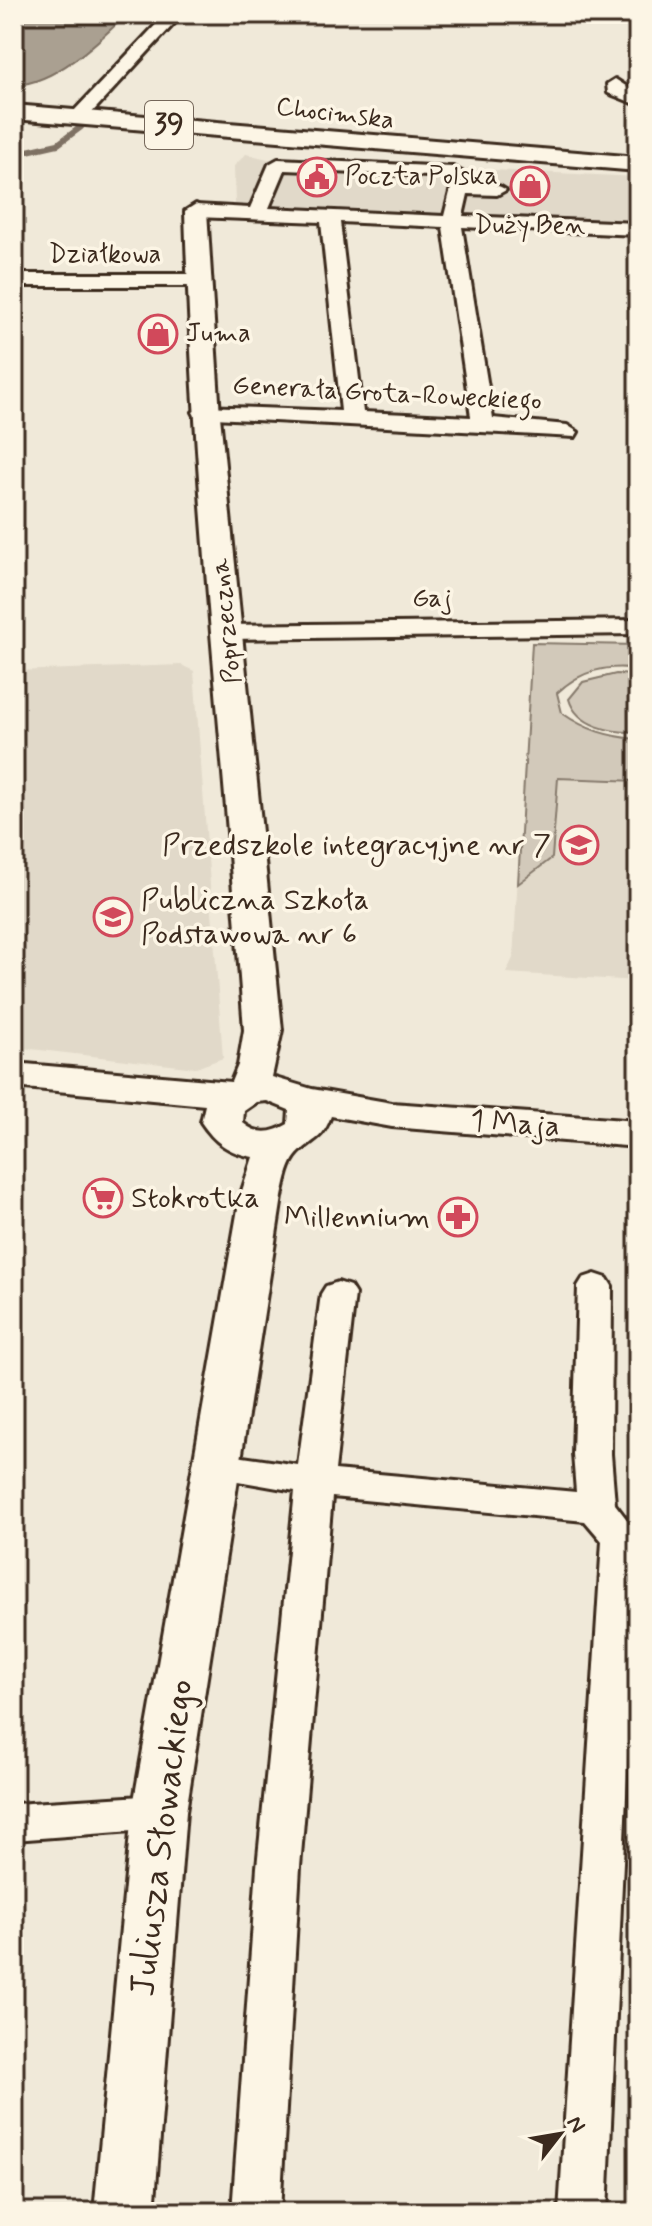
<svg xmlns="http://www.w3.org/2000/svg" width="652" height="2226" font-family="Mynerve,sans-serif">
<rect width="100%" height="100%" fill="#f0e9d9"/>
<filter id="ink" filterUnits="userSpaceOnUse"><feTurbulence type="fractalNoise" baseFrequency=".0125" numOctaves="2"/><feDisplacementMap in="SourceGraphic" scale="16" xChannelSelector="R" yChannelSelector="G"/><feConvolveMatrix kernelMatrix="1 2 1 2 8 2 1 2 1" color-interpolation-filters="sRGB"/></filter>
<g filter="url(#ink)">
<!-- built -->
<path fill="#e1d9c9" d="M246,154L268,159L638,177V226L235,206L234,166Z
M181,665L194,671L223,1058L196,1068L14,1047V671Z
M524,776L638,781V981L506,973L513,958Z"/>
<!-- green -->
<path fill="#d2c9ba" stroke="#867a6c" stroke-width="2" d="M532,643L638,645V669C606,664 580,671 557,693L562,713C586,730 609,737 638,739V781L558,778L552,858L518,884Z
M616,674L638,675V732C613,733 577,727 569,699L583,682Z"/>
<!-- water -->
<path fill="#aaa091" stroke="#7e7163" stroke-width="2" d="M14,14H127C99,41 55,84 14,85Z"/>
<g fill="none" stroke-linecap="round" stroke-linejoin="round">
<!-- stream -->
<path stroke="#7e7163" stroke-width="6" d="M14,154L58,144L81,127"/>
<!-- minor casing -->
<g stroke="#3b2a1e" stroke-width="6">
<path id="minor" d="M166,14H183L85,120H73V112Z
M615,79L638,94V105L608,93L607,84Z
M278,159L453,167L462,172L453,177L285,170L269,208L444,216L451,188C462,179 495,181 506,190L497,195L468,194L463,216L638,223V235L462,227L493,418L567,425L578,432L575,437L196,417L193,412L204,406L341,411L321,222L196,217L187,211L196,205L250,208L269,164ZM340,222L443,227L471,417L363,412Z
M14,274H197L207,280L197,286H14Z
M638,620V634L228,639L216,632L228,625Z
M595,1274L607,1278L612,1286L611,1454L615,1504L638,1534L607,2212H559L602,1541L585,1521L332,1497L300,1867L280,2212H232L257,1867L295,1491L203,1475L197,1466L203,1457L216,1453L298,1465L321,1294L326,1286L338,1282L350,1286L355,1294L335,1470L576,1492L573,1454L578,1286L583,1278Z
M159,1795L174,1800L180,1812L174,1824L159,1829L14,1840V1804Z"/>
</g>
<!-- tertiary casing -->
<g stroke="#3b2a1e" stroke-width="6">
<path id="tertiary" d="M196,204L207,211L220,416L282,1030L272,1077L312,1089L392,1103L638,1121V1147L392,1127L331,1116C322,1139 318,1136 302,1150C288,1161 286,1180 282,1197L186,1812L154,2212H94L132,1812L240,1197L253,1157C228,1152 215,1143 201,1122L205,1105L14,1087V1063L231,1082L238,1065L244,1030C224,757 193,485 185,211ZM267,1101L289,1110L288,1124C271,1134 258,1135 243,1123L244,1111L257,1102Z"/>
</g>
<!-- primary casing -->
<g stroke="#3b2a1e" stroke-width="6">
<path id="primary" d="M14,105L638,157V171L14,119Z"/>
</g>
<!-- minor -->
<use href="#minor" fill="#fcf5e5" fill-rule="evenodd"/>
<!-- tertiary -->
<use href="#tertiary" fill="#fcf5e5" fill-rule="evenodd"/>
<!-- primary -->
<use href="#primary" fill="#fcf5e5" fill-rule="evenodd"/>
</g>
</g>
<!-- icons -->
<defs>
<g id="civic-ring" transform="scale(2)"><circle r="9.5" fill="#fcf5e5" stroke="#d1495b" stroke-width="1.5"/><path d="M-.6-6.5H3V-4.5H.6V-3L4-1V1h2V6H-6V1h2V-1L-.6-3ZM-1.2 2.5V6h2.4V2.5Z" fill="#d1495b"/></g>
<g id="shop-ring" transform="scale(2)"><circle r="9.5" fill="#fcf5e5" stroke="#d1495b" stroke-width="1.5"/><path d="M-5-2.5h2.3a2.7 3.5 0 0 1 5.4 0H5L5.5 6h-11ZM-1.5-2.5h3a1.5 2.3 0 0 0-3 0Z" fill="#d1495b"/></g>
<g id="school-ring" transform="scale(2)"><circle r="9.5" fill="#fcf5e5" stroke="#d1495b" stroke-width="1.5"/><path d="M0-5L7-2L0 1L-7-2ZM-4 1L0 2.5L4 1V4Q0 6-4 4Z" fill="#d1495b"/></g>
<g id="supermarket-ring" transform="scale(2)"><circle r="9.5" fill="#fcf5e5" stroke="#d1495b" stroke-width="1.5"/><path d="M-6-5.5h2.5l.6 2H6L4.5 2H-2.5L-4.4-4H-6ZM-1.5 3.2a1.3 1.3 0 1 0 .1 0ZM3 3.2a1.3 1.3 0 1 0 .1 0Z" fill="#d1495b"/></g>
<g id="pharmacy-ring" transform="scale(2)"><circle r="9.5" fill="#fcf5e5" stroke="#d1495b" stroke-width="1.5"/><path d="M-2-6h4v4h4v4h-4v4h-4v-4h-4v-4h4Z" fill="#d1495b"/></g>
</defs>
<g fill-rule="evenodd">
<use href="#civic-ring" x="317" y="177"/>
<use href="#shop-ring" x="530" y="186"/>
<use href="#shop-ring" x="158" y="334"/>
<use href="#school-ring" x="579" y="845"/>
<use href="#school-ring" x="113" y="917"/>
<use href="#supermarket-ring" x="103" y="1198"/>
<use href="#pharmacy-ring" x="458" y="1217"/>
</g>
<g text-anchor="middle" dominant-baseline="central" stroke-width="7" stroke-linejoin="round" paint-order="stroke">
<!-- far-street labels -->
<g font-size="26" fill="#3b2a1e" stroke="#fcf5e5">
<text transform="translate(335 114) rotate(7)">Chocimska</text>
<text x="105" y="255">Działkowa</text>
<text transform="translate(387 394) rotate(3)">Generała Grota-Roweckiego</text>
<text transform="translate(432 599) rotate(-1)">Gaj</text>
<text transform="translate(227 621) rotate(-96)">Poprzeczna</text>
</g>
<!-- far-poi labels -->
<g font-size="26" fill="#3b2a1e" stroke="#fcf5e5" text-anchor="start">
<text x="345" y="177">Poczta Polska</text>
<text x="530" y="226" text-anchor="middle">Duży Ben</text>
<text x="186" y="334">Juma</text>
</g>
<!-- shield labels -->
<rect fill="#fcf5e5" stroke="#75675a" stroke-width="2" x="145" y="101" width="48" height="48" rx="6"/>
<g font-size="28" font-weight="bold" fill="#3b2a1e">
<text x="169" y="125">39</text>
</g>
<!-- poi labels -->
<g font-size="30" fill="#3b2a1e" stroke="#fcf5e5" text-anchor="end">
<text x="551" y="845">Przedszkole integracyjne nr 7</text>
<text x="141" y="900" text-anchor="start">Publiczna Szkoła<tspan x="141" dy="34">Podstawowa nr 6</tspan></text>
<text x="131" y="1198" text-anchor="start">Stokrotka</text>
<text x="430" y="1217">Millennium</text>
</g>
<!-- street labels -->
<g font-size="30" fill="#3b2a1e" stroke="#fcf5e5">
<text transform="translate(515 1124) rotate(4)">1 Maja</text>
</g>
<!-- near-street labels -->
<g font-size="36" fill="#3b2a1e" stroke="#fcf5e5">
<text transform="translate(163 1838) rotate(-83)">Juliusza Słowackiego</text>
</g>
</g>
<!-- margin -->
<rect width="652" height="2226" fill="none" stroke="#fcf5e5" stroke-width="48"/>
<rect x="24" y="24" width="604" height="2178" fill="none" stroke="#3b2a1e" stroke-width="3" filter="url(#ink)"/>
<!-- north arrow -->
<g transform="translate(560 2134) rotate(59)" stroke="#fcf5e5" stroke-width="6" paint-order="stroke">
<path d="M0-6L14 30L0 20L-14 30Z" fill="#3b2a1e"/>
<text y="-12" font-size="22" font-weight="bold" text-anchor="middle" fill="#3b2a1e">N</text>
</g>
</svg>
